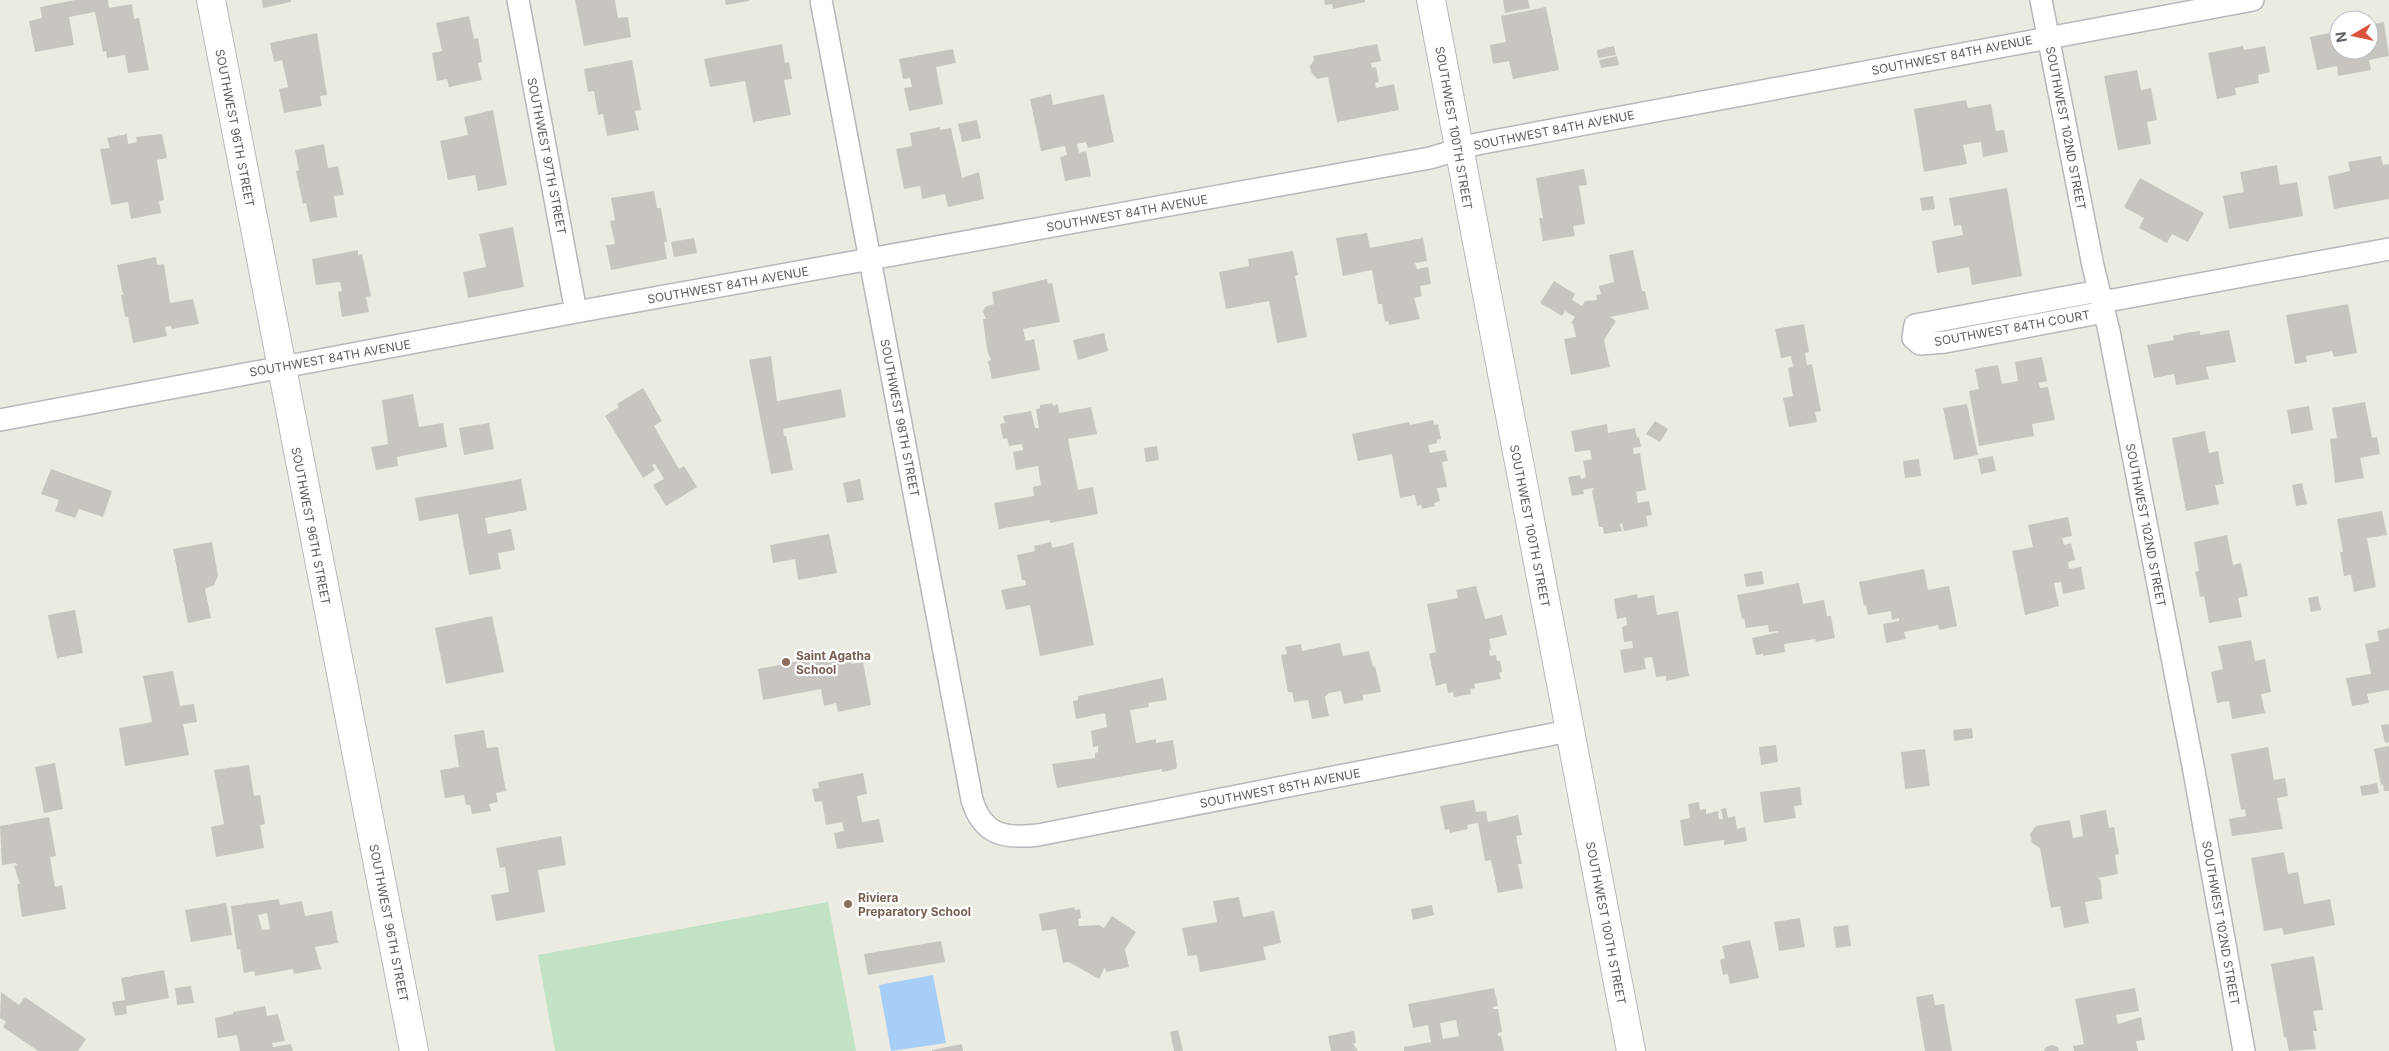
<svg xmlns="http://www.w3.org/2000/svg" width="2389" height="1051" font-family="Inter,sans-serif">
<rect width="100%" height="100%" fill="#ecebe2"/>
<!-- green -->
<path fill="#c1e2c3" d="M828,902L856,1051H555L538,955Z"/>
<!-- water -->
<path fill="#a7cef7" d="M933,975L946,1043L891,1051L879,985Z"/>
<!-- building -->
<path fill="#c8c5c0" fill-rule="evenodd" d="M75,0H108L109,8L132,4L134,19L139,18L149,70L128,73L125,55L107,58L106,51L103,52L95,12L69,17L74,45L35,52L29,21L42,18L40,7Z
M262,0H291V2L263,8Z
M575,0H615L618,18L628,17L631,37L584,46Z
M725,0H749V1L726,5Z
M1324,0H1365V2L1333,9L1332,4L1325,5Z
M1503,0H1528L1530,8L1505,13Z
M1546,7L1559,70L1513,79L1509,61L1493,64L1490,45L1506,42L1501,16Z
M469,16L474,39L478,38L482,62L478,63L482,80L449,87L447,79L437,81L432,53L442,51L436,23Z
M2384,22L2389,56L2369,60L2371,70L2338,76L2337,66L2317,70L2310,37L2339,31V50H2369V25Z
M317,33L327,95L320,96L322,106L284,113L279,89L288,87L282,60L274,62L270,43Z
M782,44L785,63L789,62L792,79L784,80L791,115L753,122L745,81L710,87L704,59Z
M1377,44L1381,61L1371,63L1372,68L1376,67L1379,82L1375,83L1376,88L1394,84L1399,110L1337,122L1328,77L1317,79L1311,72L1310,66L1314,60L1313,56Z
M1614,46L1616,55L1598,58L1597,50Z
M2243,46L2244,50L2265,46L2270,72L2258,75L2259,83L2235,88L2236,95L2217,99L2208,53Z
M953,49L956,63L936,67L943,104L909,111L904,88L912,87L910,78L903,79L899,59Z
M1617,56L1619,65L1601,68L1599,60Z
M632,60L641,110L635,111L639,130L607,136L603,114L598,115L594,91L588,92L584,69Z
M2137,70L2141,90L2151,88L2157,120L2147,122L2151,144L2118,150L2104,76Z
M1051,94L1053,105L1104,94L1114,142L1088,148L1086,142L1077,144L1079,153L1086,151L1091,176L1065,181L1060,157L1067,155L1065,146L1041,151L1030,99Z
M1966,100L1968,108L1991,104L1996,131L2004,130L2008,152L1983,157L1981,142L1963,145L1967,164L1924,172L1914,109Z
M493,110L507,185L478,191L475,175L448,180L440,141L468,135L464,117Z
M977,120L981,138L962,142L958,124Z
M940,127V130L951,128L962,178L979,172L984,199L948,207L945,194L922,199L920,186L904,189L896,149L912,146L910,133Z
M127,134L128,144L137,142L136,137L162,134L167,158L157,160L164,200L159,201L161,213L131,219L128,202L111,205L100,149L110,148L107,138Z
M324,144L328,168L338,166L344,195L334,196L337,217L310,222L306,203L303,204L296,171L299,170L295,150Z
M2381,156L2383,165L2389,164V199L2334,209L2328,176L2350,171L2348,162Z
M2277,165L2280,185L2297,182L2303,216L2229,229L2223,196L2244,192L2240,172Z
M1584,169L1587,185L1579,186L1585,224L1573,226L1575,236L1543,241L1539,218H1543L1536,178Z
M2140,178L2204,213L2188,242L2172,234L2167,243L2139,228L2144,218L2124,207Z
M2007,188L2022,276L1972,285L1969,267L1937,273L1932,241L1963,235L1961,225L1954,226L1949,198Z
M654,191L657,208H661L667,242H664L667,259L611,270L606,245L615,244L610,221L615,220L611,198Z
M1933,196L1935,209L1922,211L1920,198Z
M513,227L524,287L468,298L463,272L486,267L479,234Z
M1367,233L1370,248L1423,238L1427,261L1415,263L1417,269L1428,267L1431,284L1420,286L1422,296L1414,298L1420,319L1389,325L1388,321L1385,322L1382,304H1378L1372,270L1343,276L1336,238Z
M694,238L697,253L674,257L671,242Z
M358,250V255L362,254L371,296L366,297L369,312L342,317L338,292L342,291L340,282L316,285L312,259Z
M1633,250L1642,291H1645L1649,309L1610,317L1616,321L1604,340L1610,367L1571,375L1564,339L1576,337L1573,324L1571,323L1575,317L1565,311L1562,316L1540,303L1554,281L1575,294L1572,300L1582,306L1585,301L1597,300L1596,295L1601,294L1599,286L1614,282L1609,255Z
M1293,251L1298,275L1295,276L1307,337L1277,343L1269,301L1226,309L1219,272L1249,266L1248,259Z
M156,257L157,265L164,264L170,303L193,299L199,324L172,329L171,326L165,327L167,336L133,343L128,317H125L121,295H123L117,265Z
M1047,279L1048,284L1052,283L1060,322L1023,329L1026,341L1034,339L1040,370L992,379L988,361L991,360L987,350L983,319H986L983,312L985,307L994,304L992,292Z
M2348,304L2357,353L2334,357L2332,351L2306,356L2307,362L2295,364L2286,315Z
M1804,324L1809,352L1805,353L1807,365L1812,364L1821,411L1815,412L1817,422L1789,427L1783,398L1793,396L1788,368L1793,367L1791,356L1781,358L1775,329Z
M2229,330L2236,362L2206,367L2209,379L2176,385L2174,374L2154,378L2147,345L2174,340L2173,336L2186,333L2200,331V335Z
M1104,333L1108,351L1078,360L1073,340Z
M771,356L777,401L841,389L846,417L783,429L784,436H786L793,470L771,474L749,360Z
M2042,357L2047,381L2039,383L2040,388L2048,387L2055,420L2032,424L2034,436L1979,446L1969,391L1979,389L1975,369L1998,365L2002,384L2018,381L2015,362Z
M643,388L662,421L654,426L679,469L684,466L697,487L666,506L653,485L664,479L655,464L652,465L655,470L643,478L605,416L619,407L617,404Z
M413,394L419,427L443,423L447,447L397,457L398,466L376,470L371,447L388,444L382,400Z
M2365,402L2372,438L2377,437L2380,454L2360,458L2364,478L2335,483L2330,439L2337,438L2332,408Z
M1052,403L1053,406L1058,404L1059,413L1091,407L1097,434L1068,439L1078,490L1093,487L1098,514L1050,523V520L999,529L994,503L1034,496L1033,487L1041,485L1038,466L1016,470L1013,452L1023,450L1022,444L1009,446L1007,438L1003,439L1000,424L1005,423L1003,416L1031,411L1035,428H1039L1036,409L1040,408V405Z
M1967,404L1978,455L1954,460L1943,408Z
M2309,406L2313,430L2291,434L2287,410Z
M1433,420L1434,425L1438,424L1441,439L1437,440V443L1428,445L1430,453L1445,450L1448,461L1442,462L1447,487L1437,488L1440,501L1434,503L1435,506L1422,509L1421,505L1417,506L1415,495L1400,498L1392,454L1358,461L1352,434L1409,422L1410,425Z
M1655,421L1668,429L1660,442L1646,434Z
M489,423L494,449L464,455L459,428Z
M1607,424L1608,433L1635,428L1637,438L1639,437L1641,447L1633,448L1634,454L1640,453L1646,490L1636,492L1638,503L1649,501L1652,515L1646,516L1648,526L1624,531L1622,523L1620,524L1622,531L1604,534L1603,527H1599L1592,491L1594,488L1583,490L1584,494L1572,496L1568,477L1580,475L1581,479L1586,477L1583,461L1592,459L1590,450L1575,452L1571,431Z
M2205,431L2209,453L2218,451L2224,484L2215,485L2219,504L2186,511L2172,438Z
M1157,446L1159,460L1146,462L1144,448Z
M1993,456L1996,471L1981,474L1978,459Z
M1919,459L1921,476L1905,478L1903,461Z
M51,469L112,491L103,517L79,509L75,518L55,511L59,500L41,494Z
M521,479L527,510L485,518L488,534L511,529L515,550L498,553L501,569L469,575L458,514L419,521L415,498Z
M860,479L864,500L847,503L843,483Z
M2302,483L2307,504L2296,506L2292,485Z
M2382,511L2387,535L2367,538L2376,587L2354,592L2351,575L2344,576L2340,552H2343L2337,519Z
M2068,517L2072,536L2062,538L2064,545L2071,543L2075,560L2068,562L2069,569L2081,567L2085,589L2063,594L2061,582L2054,583L2059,606L2025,615L2012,551L2033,547L2028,525Z
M829,534L837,573L798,580L795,559L773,563L770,545Z
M2227,535L2233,565L2241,563L2248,596L2238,598L2242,617L2209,623L2204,596L2200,597L2198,584L2195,572L2199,571L2194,542Z
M212,542L218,576L214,585L205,589L211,618L188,623L173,549Z
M1051,542L1052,548L1073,543L1094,645L1040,656L1030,605L1006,610L1001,590L1026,585L1025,580H1022L1017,555L1035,551L1034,546Z
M1924,569L1928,590L1949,586L1957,626L1939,630L1938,625L1904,632L1906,639L1886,643L1883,624L1899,621V618L1892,620L1891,611L1868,615L1866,605L1864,606L1859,582Z
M1762,571L1764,584L1746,587L1744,574Z
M1799,583L1803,604L1824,600L1827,616H1831L1835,638L1816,642L1815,639L1784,644L1785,652L1763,656V654L1756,655L1752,638L1779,632L1778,631L1769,632L1768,625L1746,628L1744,618L1742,619L1737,595Z
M1476,586L1485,619L1502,615L1507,635L1489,639L1491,649L1489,650L1490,656L1496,655L1497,661H1500L1502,672L1499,673L1501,679L1474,684L1475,688L1470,689L1471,694L1454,697L1453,692L1448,693L1446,683L1436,686L1429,654L1436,652L1427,604L1458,598L1456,590Z
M1637,594L1638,598L1654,595L1657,615L1678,611L1689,676L1666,681V676L1656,677L1652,657L1644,658L1646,669L1624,673L1620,650L1633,648L1632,641L1624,642L1622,627L1627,625L1626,617L1617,619L1614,599Z
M2318,596L2321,610L2311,612L2308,598Z
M75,610L83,653L57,658L48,615Z
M492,616L504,672L446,684L435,628Z
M2389,628V690L2367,694L2369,703L2352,706L2346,678L2371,674L2365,644L2379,641L2377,631Z
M2251,640L2255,661L2265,659L2271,692L2261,694L2265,713L2232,719L2229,701L2217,703L2211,672L2223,669L2218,646Z
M1340,643L1343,656L1369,651L1373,667L1375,666L1381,692L1363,695V700L1344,704L1341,691L1329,693L1325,697L1329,716L1312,719L1308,700L1294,702L1292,692H1288L1281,655L1287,654L1285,647L1301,644L1302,651Z
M850,651L852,664L863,662L871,705L838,712L836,703L824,706L821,689L763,700L758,669Z
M173,671L180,706L194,704L197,722L183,724L189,755L125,766L119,728L152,722L143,676Z
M1163,678L1167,700L1148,703L1149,707L1130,710L1136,743L1156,739V743L1173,740L1177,766L1176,769L1162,772V769L1057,788L1052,764L1095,758V753L1098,752V746L1093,747L1091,731L1107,727L1105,713L1076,719L1073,701L1078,700V696Z
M2389,724V742L2385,743L2381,725Z
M1972,728L1973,738L1954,741L1953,730Z
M484,730L487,748L498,747L506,791L496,793L498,802L489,804L491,811L472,814L470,805H466L464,795L445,798L440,770L459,767L454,735Z
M1776,745L1778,762L1761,765L1759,747Z
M2389,746V791H2384L2383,784L2381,785L2374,749Z
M2268,747L2274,780L2285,778L2288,796L2277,798L2283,829L2232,836L2229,819L2246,816L2245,809L2241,810L2231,754Z
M1925,749L1930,786L1905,789L1901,752Z
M55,763L63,809L44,813L35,767Z
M249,765L254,796L260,795L265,824L260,825L264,848L216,857L211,827L224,824L214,770Z
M863,773L867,794L857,796L862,822L879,819L884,842L837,849L834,833L844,831L842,822L826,825L822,801L815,802L812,789L819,788L818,782Z
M2377,783L2379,793L2362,796L2360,786Z
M1800,787L1802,805L1794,806L1796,818L1764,823L1760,792Z
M1474,800L1476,812L1486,811L1488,822L1518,815L1522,835L1516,836L1522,864H1518L1523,888L1498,893L1491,860L1485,861L1478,823L1467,825L1468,829L1450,833L1449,829L1445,830L1440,806Z
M1699,802L1700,810L1706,809V814L1718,811L1719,819H1723L1721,809L1726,808L1728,818L1735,816L1737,829L1745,827L1747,841L1724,845V840L1684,846L1680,820L1690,818L1688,804Z
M2106,810L2109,828L2114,827L2119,854L2115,855L2118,874L2098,878L2101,881L2102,899L2085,902L2089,923L2064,928L2060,906L2051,908L2040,848L2032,843L2030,834L2036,826L2070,820L2073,838L2083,836L2080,815Z
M49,817L56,856L50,857L55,887L62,885L66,909L22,917L17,884H20L14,866L17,865L16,863L2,865L0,826Z
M561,836L566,865L538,870L545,912L496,921L491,895L509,892L505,867L500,868L496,848Z
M2284,852L2288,874L2298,872L2304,904L2330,899L2335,925L2284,935L2282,928L2264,931L2251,858Z
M1239,897L1243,917L1274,911L1281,943L1263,947L1266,960L1200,972L1197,955L1188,956L1182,928L1217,922L1213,901Z
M279,899L280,905L302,901L305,916L332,911L338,943L315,947L321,969L294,974L293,969L255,976L254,971L244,973L240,949L237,950L231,906ZM267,913L270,929L262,930L258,915Z
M226,903L232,935L191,942L185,910Z
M1432,905L1434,915L1413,920L1411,909Z
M1074,907L1075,910L1080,909L1081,918L1078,919L1079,926L1099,925L1104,928L1112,916L1136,932L1125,949L1129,967L1106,972L1105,967L1099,979L1069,962L1063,963L1056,929L1042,931L1039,914Z
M1800,918L1805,947L1779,951L1774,922Z
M1848,925L1851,946L1836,948L1833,927Z
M1750,940L1759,978L1730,984L1728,974L1723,975L1720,960L1725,958L1722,946Z
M941,941L945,962L868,975L864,954Z
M2314,956L2323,1010L2313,1011L2317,1031H2313L2316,1049L2289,1051L2286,1037H2284L2271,964Z
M164,970L169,998L126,1006L127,1014L115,1016L112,1002L125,1000L121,978Z
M191,986L194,1003L177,1005L175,988Z
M1494,988L1498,1006L1493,1007V1009H1498L1502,1032L1498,1033V1036H1501L1504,1051H1404V1047L1431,1042L1428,1025L1413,1028L1408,1004ZM1456,1020L1459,1036L1443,1039L1440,1023Z
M2135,988L2139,1011L2116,1015L2118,1024L2141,1017L2145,1040L2136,1041L2138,1051H2074L2073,1046L2084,1044L2075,999Z
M1,992L19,1005L25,997L86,1039L78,1051H38L3,1027L6,1022L0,1018Z
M1933,994L1935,1005L1944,1004L1952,1051H1925L1916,997Z
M265,1006L267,1016L278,1014L285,1041L272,1043L273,1047L291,1044L293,1051H240L237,1035L218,1038L215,1018L233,1014V1012Z
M1178,1030L1183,1051H1174L1170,1032Z
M1354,1031L1356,1043H1353L1358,1051H1331L1328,1036Z
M962,1044L963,1051H932V1050Z
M2052,1045L2058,1047L2059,1051H2044L2046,1047Z"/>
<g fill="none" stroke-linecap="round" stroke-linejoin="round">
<!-- street casing -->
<g stroke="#b5b7bc" stroke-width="24">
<path id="street" d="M518,0L576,312
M821,0L972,800C983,835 1004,839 1038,835L1569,731
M2041,0L2093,266L2109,331L2194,771L2244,1051
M2099,291L1915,325L1913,338L1920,344L1945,342L2104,312
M2102,302L2389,249
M0,420L576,312L1430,158L1477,144L2253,0"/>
</g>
<!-- secondary casing -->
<g stroke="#b6b8be" stroke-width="30">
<path id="secondary" d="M211,0L414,1051
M1431,0L1631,1051"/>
</g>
<!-- street -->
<use href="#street" stroke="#fff" stroke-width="21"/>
<!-- secondary -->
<use href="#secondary" stroke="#fff" stroke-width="28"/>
</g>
<!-- markers -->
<g fill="#8d6e63" stroke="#fff" stroke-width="2">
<circle cx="786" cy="662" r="5"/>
<circle cx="848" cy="904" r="5"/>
</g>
<g text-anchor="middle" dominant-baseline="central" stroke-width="4.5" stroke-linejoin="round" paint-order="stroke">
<!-- street labels -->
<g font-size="12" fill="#5b5d62" stroke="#fff">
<text transform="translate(1952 55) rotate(-11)">SOUTHWEST 84TH AVENUE</text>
<text transform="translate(235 128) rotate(79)">SOUTHWEST 96TH STREET</text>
<text transform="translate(1454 128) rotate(80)">SOUTHWEST 100TH STREET</text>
<text transform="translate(2066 128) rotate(79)">SOUTHWEST 102ND STREET</text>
<text transform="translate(1554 130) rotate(-11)">SOUTHWEST 84TH AVENUE</text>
<text transform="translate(547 156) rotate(79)">SOUTHWEST 97TH STREET</text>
<text transform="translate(1127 213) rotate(-10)">SOUTHWEST 84TH AVENUE</text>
<text transform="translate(728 285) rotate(-10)">SOUTHWEST 84TH AVENUE</text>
<text transform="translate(2012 328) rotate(-10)">SOUTHWEST 84TH COURT</text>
<text transform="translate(330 358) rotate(-10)">SOUTHWEST 84TH AVENUE</text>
<text transform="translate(900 418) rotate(79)">SOUTHWEST 98TH STREET</text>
<text transform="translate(2146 525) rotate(79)">SOUTHWEST 102ND STREET</text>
<text transform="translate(311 526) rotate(79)">SOUTHWEST 96TH STREET</text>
<text transform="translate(1530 526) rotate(79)">SOUTHWEST 100TH STREET</text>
<text transform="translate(1280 788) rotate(-11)">SOUTHWEST 85TH AVENUE</text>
<text transform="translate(389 923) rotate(79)">SOUTHWEST 96TH STREET</text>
<text transform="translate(1606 923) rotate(79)">SOUTHWEST 100TH STREET</text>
<text transform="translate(2221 923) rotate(80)">SOUTHWEST 102ND STREET</text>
</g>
<!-- education labels -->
<g font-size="12" font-weight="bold" fill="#785e54" stroke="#fff" text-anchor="start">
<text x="796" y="655">Saint Agatha<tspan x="796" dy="14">School</tspan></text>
<text x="858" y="897">Riviera<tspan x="858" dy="14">Preparatory School</tspan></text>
</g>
</g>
<!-- north arrow -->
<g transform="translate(2354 35) rotate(261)"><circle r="24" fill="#ffffff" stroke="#bdbec0"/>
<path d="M0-4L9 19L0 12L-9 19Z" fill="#da543b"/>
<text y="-8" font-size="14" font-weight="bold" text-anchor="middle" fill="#5b5d62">N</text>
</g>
</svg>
